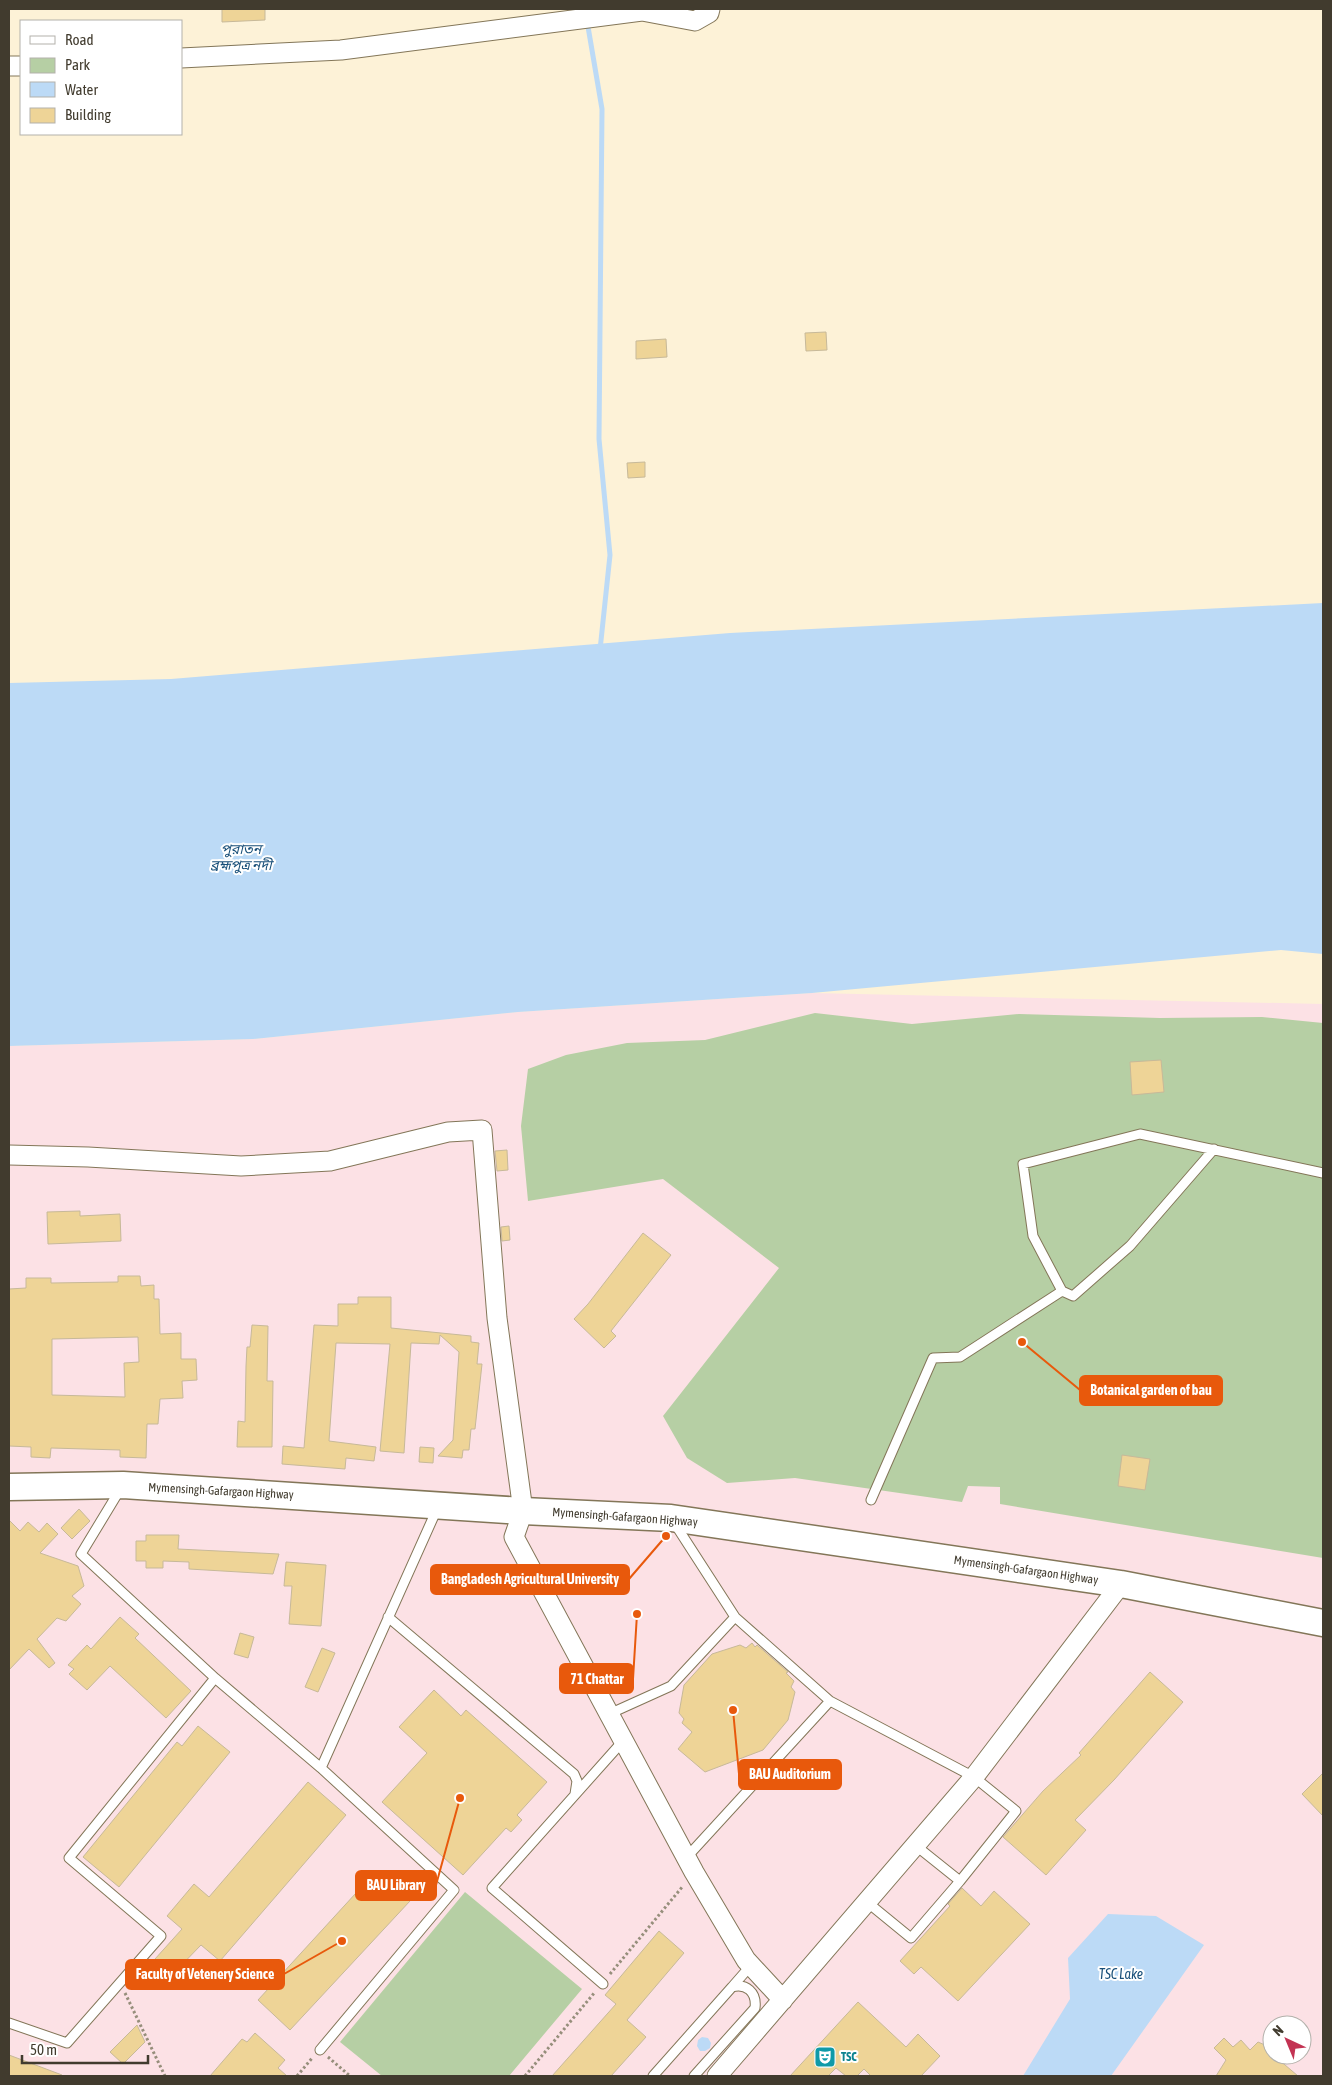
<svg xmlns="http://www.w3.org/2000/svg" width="1332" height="2085" font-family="'Asap Condensed','Noto Sans Bengali',sans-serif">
<rect width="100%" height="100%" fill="#fdf2d7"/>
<!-- education -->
<path fill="#fce1e5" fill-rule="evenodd" d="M812,993L1323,1004V2076H9V1046L253,1039L518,1012ZM1272,2025H1302V2055H1272Z"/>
<!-- green -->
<path fill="#b6cfa4" d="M815,1013L912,1024L1019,1014L1160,1018L1262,1017L1323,1023V1558L1000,1504V1487L968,1486L962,1502L795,1478L727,1483L687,1458L663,1416L779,1268L663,1179L528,1201L521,1126L528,1069L566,1055L627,1043L705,1040Z
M465,1892L582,1989L509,2076H382L340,2042Z"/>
<!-- water -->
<path fill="#bcdaf6" d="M1323,603V954L1281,950L812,993L518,1012L253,1039L9,1046V683L171,679L730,633Z
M1108,1914L1156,1916L1204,1945L1111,2076H1023L1070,1999L1068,1958Z
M702,2037L708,2038L711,2043L710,2048L705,2051H700L697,2046L698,2040Z"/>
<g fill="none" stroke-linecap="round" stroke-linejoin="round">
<!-- stream -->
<path stroke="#bcdaf6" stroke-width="5" d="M585,9L602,109L599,439L610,555L600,650"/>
</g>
<!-- building -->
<path fill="#eed497" stroke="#c7b999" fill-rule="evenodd" d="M222,9H265V20L222,22Z
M826,332L827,350L806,351L805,333Z
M666,339L667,357L636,359V341Z
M645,462V477L628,478L627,463Z
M1161,1060L1164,1092L1132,1095L1130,1062Z
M507,1150L508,1170L497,1171L495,1151Z
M80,1211V1216L120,1214L121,1241L48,1244L47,1212Z
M509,1226L510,1240L502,1241L501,1227Z
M643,1233L671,1255L611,1331L616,1336L604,1348L574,1319L588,1304Z
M118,1276H140L141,1286L154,1285V1299H159L160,1334L181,1333V1359H196L197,1380L182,1381L183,1398L160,1399L158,1424H147L146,1458L120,1457V1450L51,1448L50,1458L31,1457V1447L9,1446V1289L26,1288V1278H51V1283L118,1282ZM138,1337L139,1362L124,1363L125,1397L52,1395V1339Z
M358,1297H391V1328L471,1336V1342L479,1343L477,1364H482L475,1429H471L469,1450H463L462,1458L438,1456L453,1440L459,1352L440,1335L439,1344L411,1343L404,1453L380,1451L390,1344L336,1343L329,1441L376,1447L374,1461L346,1458L345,1469L282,1464L283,1446L304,1448L314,1325L338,1326V1304H358Z
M252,1325L268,1326L267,1381H273L272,1447H237L238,1421L245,1422L246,1366L247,1347H250Z
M420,1447L434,1448L433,1463L419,1462Z
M1122,1455L1150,1459L1145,1490L1118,1486Z
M79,1509L90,1521L72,1539L61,1528Z
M9,1520L20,1531L28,1522L39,1532L47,1523L58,1534L40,1553L78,1566L84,1586L72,1596L81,1604L66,1621L57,1618L37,1639L55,1663L49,1668L29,1649L9,1670Z
M146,1535H179L178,1549L279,1554L273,1574L189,1569V1562L163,1561V1568H146V1561H136V1541H146Z
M286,1562L326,1565L321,1626L289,1624L292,1586H284Z
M120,1617L139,1634L135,1638L191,1691L166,1718L110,1666L87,1690L69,1674L74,1669L68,1665L87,1645L91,1649Z
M240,1633L254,1637L248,1658L234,1654Z
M752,1643L755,1647L757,1645L788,1672L786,1673L794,1681L791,1687L795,1692L788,1720L763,1750L705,1772L678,1749L692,1732L682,1723L684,1719L679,1713L684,1685L712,1654L740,1645L746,1648Z
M322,1648L335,1653L318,1692L305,1687Z
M1150,1672L1183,1702L1114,1780L1075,1820L1086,1830L1046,1875L1003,1837L1043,1791L1081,1755L1079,1753Z
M434,1690L461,1716L466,1710L547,1782L517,1815L522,1820L511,1832L506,1828L463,1875L382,1802L427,1753L399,1727Z
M198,1726L230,1752L119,1887L83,1857L177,1742L182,1746Z
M1323,1773V1816L1302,1794Z
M308,1782L346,1815L220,1961L201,1945L172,1975L155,1959L182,1929L167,1916L194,1884L209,1897Z
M381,1874L410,1901L290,2030L258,2000L356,1893L360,1897Z
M962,1888L981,1906L994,1891L1030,1924L958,2001L921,1967L914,1974L900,1961L950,1906L948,1904Z
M659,1931L684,1953L627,2020L646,2037L611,2076H552L616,2004L605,1995Z
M858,2002L906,2047L918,2034L940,2056L921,2076H871L864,2069L857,2076H846L836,2068L828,2076H790Z
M137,2025L145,2042L123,2064L110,2052Z
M255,2033L285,2060L278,2068L287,2076H210L242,2039L247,2042Z
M1224,2038L1233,2047L1241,2040L1250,2050L1258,2042L1272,2048V2055H1279L1278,2059L1298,2076H1216L1226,2060L1214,2048Z
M9,2055L62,2075V2076H9Z"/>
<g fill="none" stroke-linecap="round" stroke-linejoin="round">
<!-- lane casing -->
<g stroke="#837658" stroke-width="11">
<path id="lane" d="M1062,1291L1073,1296L1130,1246L1214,1149
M871,1500L933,1358L960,1357L1062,1291L1033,1236L1023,1164L1140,1134L1323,1173
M388,1617L574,1774L577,1781L575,1794
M735,1617L830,1701L974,1777L1016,1811L960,1881
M215,1678L321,1768L454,1890L320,2050
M609,1714L671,1686L735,1617L675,1524
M321,1768L437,1509
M686,1858L830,1701
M867,1902L911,1938L960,1881L915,1845
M603,1984L492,1888L623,1741
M732,1987L746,1971V1963
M9,2023L67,2043L161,1936L69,1858L215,1678L81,1554L121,1488
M653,2076L732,1987C746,1983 757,1992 755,2008L694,2076"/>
</g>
<!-- street casing -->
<g stroke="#837658" stroke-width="21">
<path id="street" d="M181,58L341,50L642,11L695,21L709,13L710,9
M9,66H21
M9,1155L88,1157L241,1166L330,1161L448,1132L482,1130L497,1318L523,1511L514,1537L694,1872L746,1960L783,2000
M717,2076L974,1777L1121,1584"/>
</g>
<!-- secondary casing -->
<g stroke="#837658" stroke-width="29">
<path id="secondary" d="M9,1487L123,1485L523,1511L671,1518L1121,1584L1323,1623"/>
</g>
<!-- path -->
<path stroke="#968e7b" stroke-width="3" stroke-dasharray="2.5 2.5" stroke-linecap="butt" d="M610,1974L683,1886
M125,1993L165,2076
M328,2057L350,2076
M297,2076L313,2057
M525,2076L595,1992"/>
<!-- lane -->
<use href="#lane" stroke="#fff" stroke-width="9"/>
<!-- street -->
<use href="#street" stroke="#fff" stroke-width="19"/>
<!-- secondary -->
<use href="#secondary" stroke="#fff" stroke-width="26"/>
</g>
<!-- icons -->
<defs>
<g id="theatre-square" transform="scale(1.125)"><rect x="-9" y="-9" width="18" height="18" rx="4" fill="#0f9aa8" stroke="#fff"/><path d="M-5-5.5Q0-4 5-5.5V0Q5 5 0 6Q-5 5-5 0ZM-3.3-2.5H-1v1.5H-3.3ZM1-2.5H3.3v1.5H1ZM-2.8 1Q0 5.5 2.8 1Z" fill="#fff"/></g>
</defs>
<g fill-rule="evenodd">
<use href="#theatre-square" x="825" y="2057"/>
</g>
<g text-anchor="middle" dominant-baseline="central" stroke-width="4" stroke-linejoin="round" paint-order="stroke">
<!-- street labels -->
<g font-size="12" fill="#413b2e" stroke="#fff">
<text transform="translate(221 1491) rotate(3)">Mymensingh-Gafargaon Highway</text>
<text transform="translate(625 1517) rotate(4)">Mymensingh-Gafargaon Highway</text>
<text transform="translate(1026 1570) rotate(8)">Mymensingh-Gafargaon Highway</text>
</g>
<!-- culture labels -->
<g font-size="12" font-weight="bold" fill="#0d838f" stroke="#fff" text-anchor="start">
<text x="841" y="2057">TSC</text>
</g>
<!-- water labels -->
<g font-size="14" font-style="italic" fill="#184f79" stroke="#fff">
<text x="241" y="849">পুরাতন<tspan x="241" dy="16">ব্রহ্মপুত্র নদী</tspan></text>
<text x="1121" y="1974">TSC Lake</text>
</g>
</g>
<!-- callouts -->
<path fill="none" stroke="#e8590c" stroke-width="2" d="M1022 1342L1080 1390M666 1536L629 1579M637 1614L633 1679M733 1710L739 1774M460 1798L436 1885M342 1941L284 1974"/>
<g fill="#e8590c" stroke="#fff" stroke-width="2">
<circle cx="1022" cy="1342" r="5"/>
<circle cx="666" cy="1536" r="5"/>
<circle cx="637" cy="1614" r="5"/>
<circle cx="733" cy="1710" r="5"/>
<circle cx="460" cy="1798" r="5"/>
<circle cx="342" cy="1941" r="5"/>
</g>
<g fill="#e8590c" stroke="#e8590c" stroke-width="2">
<rect x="1080" y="1376" width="142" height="29" rx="5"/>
<rect x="431" y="1565" width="198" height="29" rx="5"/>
<rect x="560" y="1664" width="73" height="29" rx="5"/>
<rect x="739" y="1760" width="102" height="29" rx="5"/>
<rect x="356" y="1871" width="80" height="29" rx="5"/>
<rect x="126" y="1960" width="158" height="29" rx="5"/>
</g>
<g font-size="14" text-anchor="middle" font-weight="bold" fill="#fff">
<text x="1151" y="1395">Botanical garden of bau</text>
<text x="530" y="1584">Bangladesh Agricultural University</text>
<text x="597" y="1684">71 Chattar</text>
<text x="790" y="1779">BAU Auditorium</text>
<text x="396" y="1890">BAU Library</text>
<text x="205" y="1979">Faculty of Vetenery Science</text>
</g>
<!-- border -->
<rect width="1332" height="2085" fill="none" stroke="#413b2e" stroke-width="20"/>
<!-- legend -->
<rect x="20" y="20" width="162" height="115" fill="#ffffff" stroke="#b3b1ab"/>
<rect x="30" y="36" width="25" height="8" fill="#ffffff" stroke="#b3b1ab"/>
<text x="65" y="45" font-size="15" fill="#413b2e">Road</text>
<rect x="30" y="58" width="25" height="15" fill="#b6cfa4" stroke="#b3b1ab"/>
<text x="65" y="70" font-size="15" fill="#413b2e">Park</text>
<rect x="30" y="82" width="25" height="15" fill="#bcdaf6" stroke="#b3b1ab"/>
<text x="65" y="95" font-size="15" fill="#413b2e">Water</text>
<rect x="30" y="108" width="25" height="15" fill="#eed497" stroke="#b3b1ab"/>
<text x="65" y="120" font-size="15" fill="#413b2e">Building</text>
<!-- north arrow -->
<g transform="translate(1287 2040) rotate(316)"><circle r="24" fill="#ffffff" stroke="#b3b1ab"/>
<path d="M0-4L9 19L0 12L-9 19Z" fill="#c33353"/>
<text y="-8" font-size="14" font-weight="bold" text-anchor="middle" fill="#413b2e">N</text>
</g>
<!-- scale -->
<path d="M22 2055v8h126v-8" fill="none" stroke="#413b2e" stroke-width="2.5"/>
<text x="30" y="2055" font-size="15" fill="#413b2e" stroke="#ffffff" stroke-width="4" paint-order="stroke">50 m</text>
</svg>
